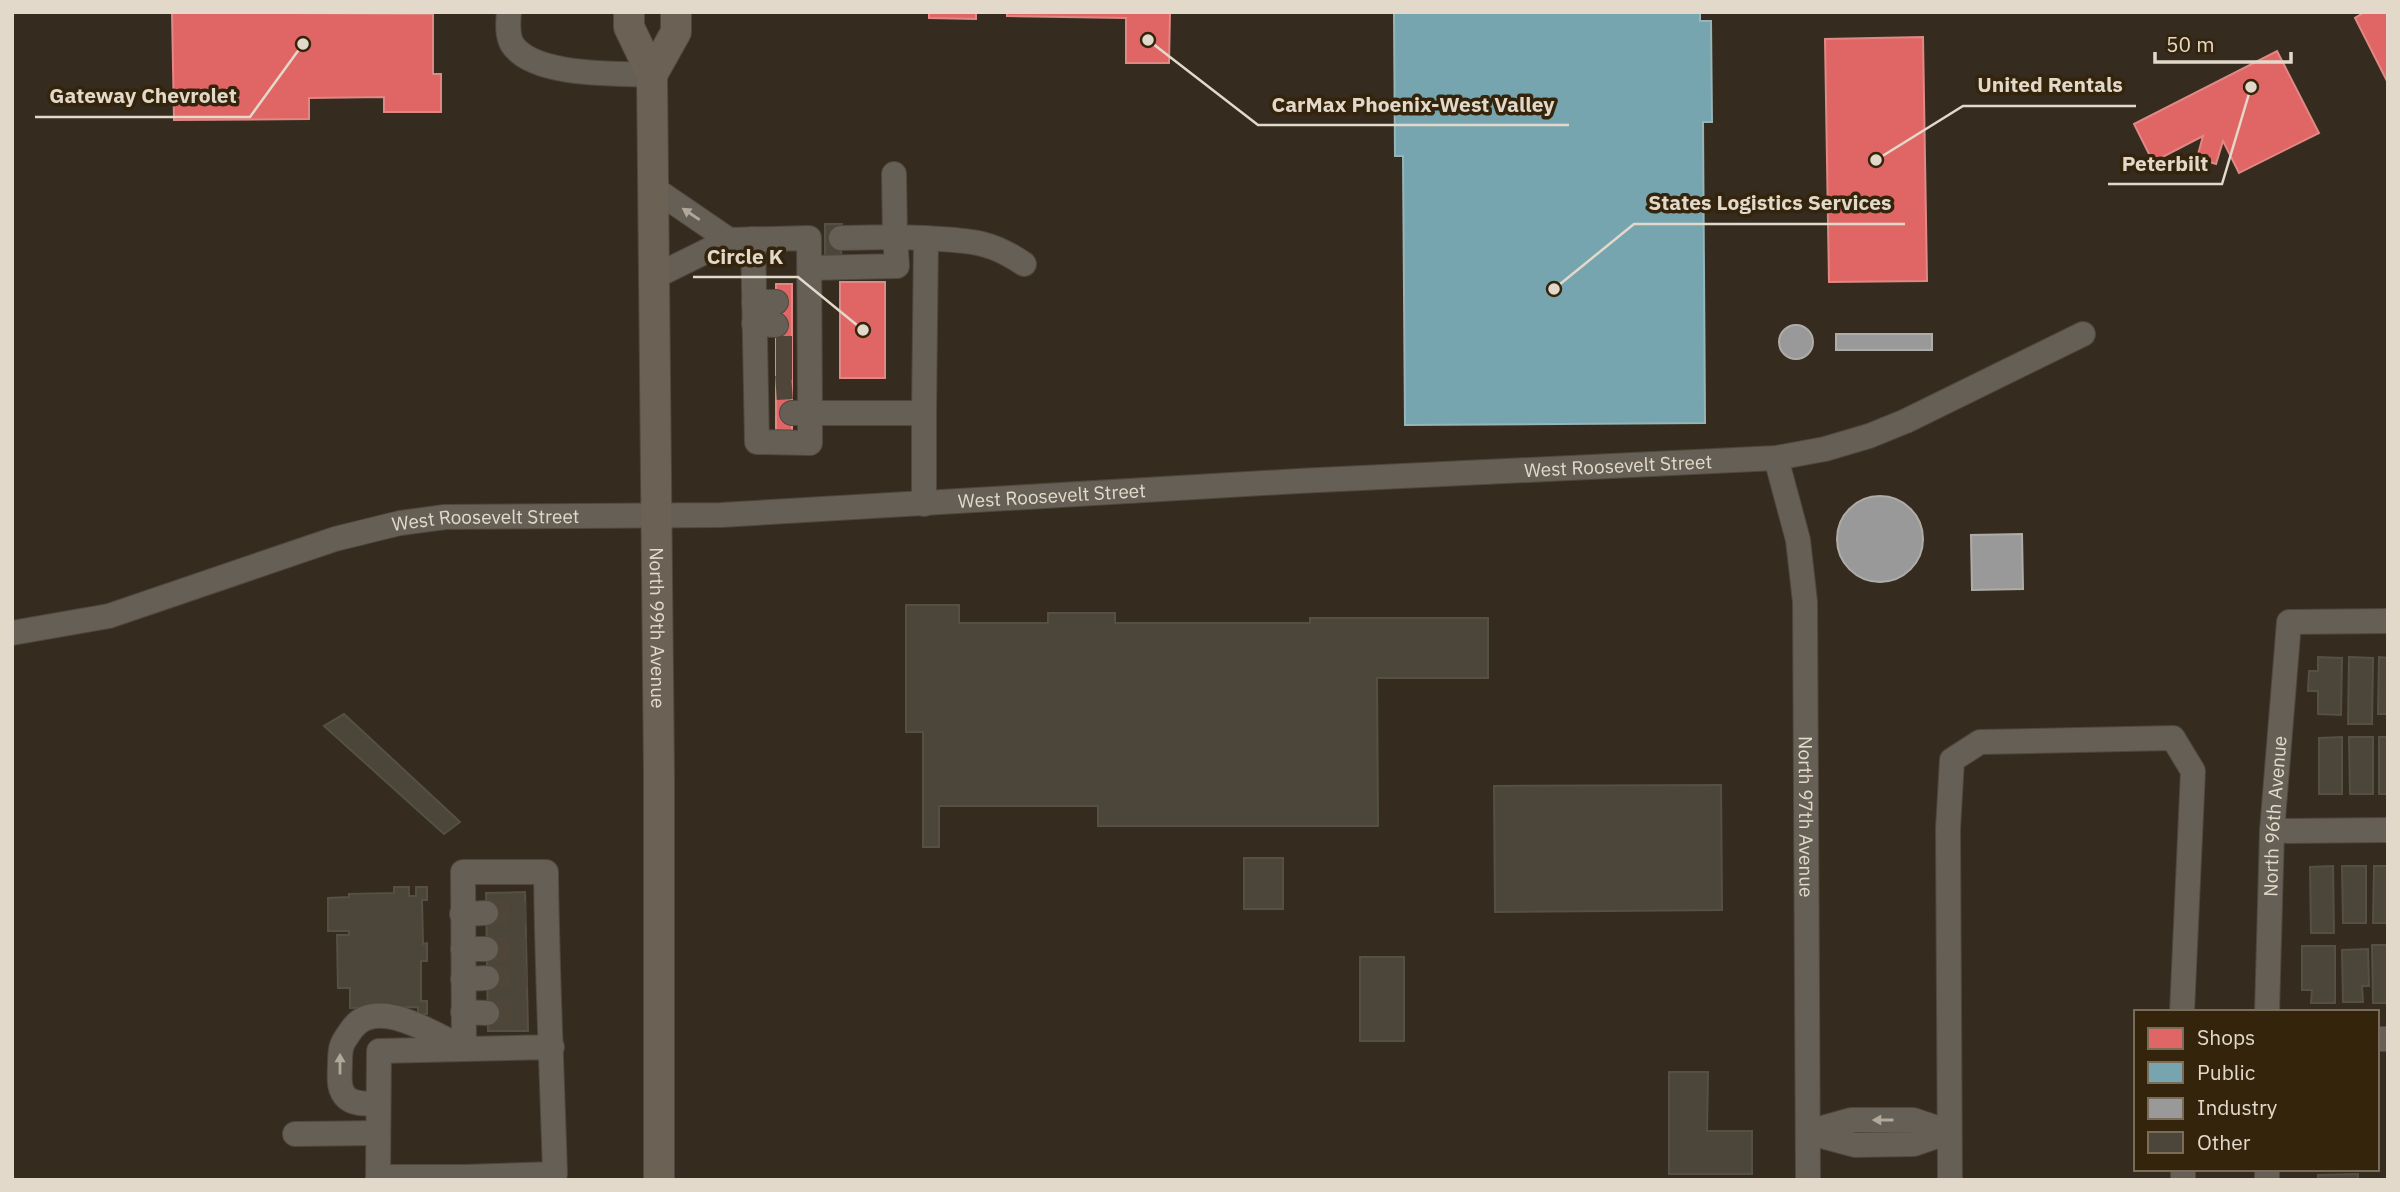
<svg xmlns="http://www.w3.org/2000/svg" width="2400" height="1192" font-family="'IBM Plex Sans',sans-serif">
<rect width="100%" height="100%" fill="#352c1f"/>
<!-- shops -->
<path fill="#e06666" stroke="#e18884" stroke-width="2" d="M172,12L433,14V74H441V112H384V97L309,98V119L174,120Z
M929,12H976V19L929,18Z
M1007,12H1170L1169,63H1126V18L1007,16Z
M2388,12V83L2355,18L2365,12Z
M1923,37L1927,281L1829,282L1825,39Z
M2277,51L2319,133L2239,173L2223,141L2216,164L2197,158L2203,136L2153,162L2134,124Z
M840,282H885V378H840Z
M776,284H792V433H776Z"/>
<!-- public -->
<path fill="#76a5af" stroke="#97b5b7" stroke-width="2" d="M1394,12H1700V21H1711L1712,122H1703L1705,423L1405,425L1403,156H1395Z"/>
<!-- industry -->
<path fill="#999" stroke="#afaca8" stroke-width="2" d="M1779 342a17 17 0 1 1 34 0a17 17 0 1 1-34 0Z
M1836,334H1932V350H1836Z
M1837 539a43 43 0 1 1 86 0a43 43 0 1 1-86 0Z
M2022,534L2023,589L1972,590L1971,535Z"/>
<!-- building -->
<path fill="#4b4639" stroke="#545044" stroke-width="2" d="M825,224H842L841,259L825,258Z
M906,605H959V623H1048V613H1115V623H1310V618H1488V678H1377L1378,826H1098V806H939V847H923V732H906Z
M2318,657L2342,658L2341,715L2318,714V691H2308L2309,671H2318Z
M2349,657L2373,658L2372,724H2348Z
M2379,657L2388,658V714H2378Z
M344,714L401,767L460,822L444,834L324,726Z
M2342,737V794H2319V738Z
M2349,737H2373V794H2350Z
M2379,737H2388V794H2379Z
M1721,785L1722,910L1495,912L1494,786Z
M1244,858H1283V909H1244Z
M2333,866L2334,933H2311L2310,867Z
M2342,866H2366V923H2343Z
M2374,866H2388V923H2373Z
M394,887H409V896H416V887H427V900H422L423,944L427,943V961H421V1001H427V1014H418V1007L350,1008V988H338L337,935H349V931H328V898L349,897V894L394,893Z
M525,892L528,1031H488L486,893Z
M2372,945H2388V1003H2373Z
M2302,946H2335V1003H2311L2312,990H2302Z
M2368,949L2369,986H2362L2363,1002H2343L2342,950Z
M1360,957H1404V1041H1360Z
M1669,1072H1708L1707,1131H1752V1174H1669Z
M2358,1174V1180H2318V1175Z"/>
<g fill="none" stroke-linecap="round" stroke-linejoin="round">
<!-- minor-tunnel -->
<path stroke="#4f4639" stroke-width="24" stroke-dasharray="24 12" stroke-linecap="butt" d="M776,348H792
M776,368H792
M776,388L792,387
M486,913L526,914
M486,949L526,950
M487,978L527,977
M487,1013H527"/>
<!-- minor casing -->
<g stroke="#4f473d" stroke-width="26">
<g id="minor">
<path d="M509,12C508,23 507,35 512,44C533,77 616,73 652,75"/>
<path d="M894,174L895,237L926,238L924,413"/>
<path d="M653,188L729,240"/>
<path d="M926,238C967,241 988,239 1024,264"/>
<path d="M753,239L757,442L810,443V413H792"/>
<path d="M810,268L897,266L895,237L841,238"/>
<path d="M654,277L729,240L809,238L810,413H924V504"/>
<path d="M754,302H776"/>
<path d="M754,324L776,325"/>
<path id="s1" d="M1776,458L1798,540L1805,602L1808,1180"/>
<path id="s2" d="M12,633L109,616L335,539L400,523L445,517L721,515L1299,481L1776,458L1825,449L1869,436L1906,421L2083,334"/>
<path d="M2272,831L2388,830"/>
<path d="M462,914L486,913"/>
<path d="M463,949H486"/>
<path d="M463,979L487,978"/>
<path d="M463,1012L487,1013"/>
<path id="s3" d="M2267,1012L2272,831L2289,622L2388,621"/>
<path d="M2377,1039H2388"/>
<path d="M464,1049L463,872H546C547,972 552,1073 555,1174L464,1177H378L379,1051L552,1047"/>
<path d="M378,1104C368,1103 355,1105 347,1098C337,1089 340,1075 340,1063C340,1045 342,1043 352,1029C376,996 432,1033 459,1046"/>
<path d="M1808,1132L1851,1120H1913L1949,1132"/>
<path d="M1810,1133L1855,1145L1914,1144L1949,1132"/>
<path d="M295,1134L378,1133"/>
<path d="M2183,1169V1180"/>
<path d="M2267,1169V1180"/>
<path d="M1950,1180L1948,829L1952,760L1980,742L2173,738L2193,771L2182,1012"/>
</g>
</g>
<!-- major casing -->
<g stroke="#4f473d" stroke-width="32">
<g id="major">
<path id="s4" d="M629,12V27L652,75L659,775V1180"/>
<path d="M652,75L676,32V12"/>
</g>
</g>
<!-- minor -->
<use href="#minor" stroke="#665f55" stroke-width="24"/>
<!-- major -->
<use href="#major" stroke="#6c6155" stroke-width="30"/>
</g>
<!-- one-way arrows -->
<defs><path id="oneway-solid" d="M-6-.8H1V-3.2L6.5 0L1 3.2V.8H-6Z" transform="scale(1.75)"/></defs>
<g fill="#b1a89c">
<use href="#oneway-solid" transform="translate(691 214) rotate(-146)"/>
<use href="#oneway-solid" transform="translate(340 1064) rotate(-90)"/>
<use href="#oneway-solid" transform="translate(1883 1120) rotate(180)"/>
</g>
<g text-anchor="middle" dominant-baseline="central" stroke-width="7" stroke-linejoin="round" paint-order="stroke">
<!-- street labels -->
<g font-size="19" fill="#e3d9cb" stroke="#33240b">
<text stroke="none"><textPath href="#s2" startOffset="1624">West Roosevelt Street</textPath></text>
<text stroke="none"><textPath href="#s2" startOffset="1057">West Roosevelt Street</textPath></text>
<text stroke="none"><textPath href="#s2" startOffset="490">West Roosevelt Street</textPath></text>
<text stroke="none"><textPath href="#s4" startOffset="621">North 99th Avenue</textPath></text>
<text stroke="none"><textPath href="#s1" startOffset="362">North 97th Avenue</textPath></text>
<text stroke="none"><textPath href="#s3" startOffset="196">North 96th Avenue</textPath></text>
</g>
</g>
<!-- callouts -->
<path fill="none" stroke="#e3d9cb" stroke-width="2.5" d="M1876 160L1963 106H2136M303 44L250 117H35M1148 40L1258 125H1569M2251 87L2222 184H2108M1554 289L1634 224H1905M863 330L798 277H693"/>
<g fill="#e3d9cb" stroke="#33240b" stroke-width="2.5">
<circle cx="1876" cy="160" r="7"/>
<circle cx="303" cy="44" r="7"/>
<circle cx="1148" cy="40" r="7"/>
<circle cx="2251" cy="87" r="7"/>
<circle cx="1554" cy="289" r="7"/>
<circle cx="863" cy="330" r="7"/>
</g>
<g font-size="21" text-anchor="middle" font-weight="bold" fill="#e3d9cb" stroke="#33240b" stroke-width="7" stroke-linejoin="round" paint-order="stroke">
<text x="2050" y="92">United Rentals</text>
<text x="143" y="103">Gateway Chevrolet</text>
<text x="1413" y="112">CarMax Phoenix-West Valley</text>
<text x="2165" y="171">Peterbilt</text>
<text x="1770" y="210">States Logistics Services</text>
<text x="745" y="264">Circle K</text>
</g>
<!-- border -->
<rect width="2400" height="1192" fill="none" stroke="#e3d9cb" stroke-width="28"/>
<!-- legend -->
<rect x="2134" y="1010" width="245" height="161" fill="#33240b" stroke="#796c58" stroke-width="2"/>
<rect x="2148" y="1028" width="35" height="21" fill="#e06666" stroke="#796c58" stroke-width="2"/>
<text x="2197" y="1045" font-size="21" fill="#e3d9cb">Shops</text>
<rect x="2148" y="1062" width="35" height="21" fill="#76a5af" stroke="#796c58" stroke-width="2"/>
<text x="2197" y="1080" font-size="21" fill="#e3d9cb">Public</text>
<rect x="2148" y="1098" width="35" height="21" fill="#999999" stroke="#796c58" stroke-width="2"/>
<text x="2197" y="1115" font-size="21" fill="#e3d9cb">Industry</text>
<rect x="2148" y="1132" width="35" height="21" fill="#4b4639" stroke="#796c58" stroke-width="2"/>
<text x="2197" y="1150" font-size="21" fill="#e3d9cb">Other</text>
<!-- scale -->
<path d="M2155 52v10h136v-10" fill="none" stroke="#e3d9cb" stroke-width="3.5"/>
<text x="2166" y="52" font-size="21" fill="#e3d9cb" stroke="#33240b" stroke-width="5" paint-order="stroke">50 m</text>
</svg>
